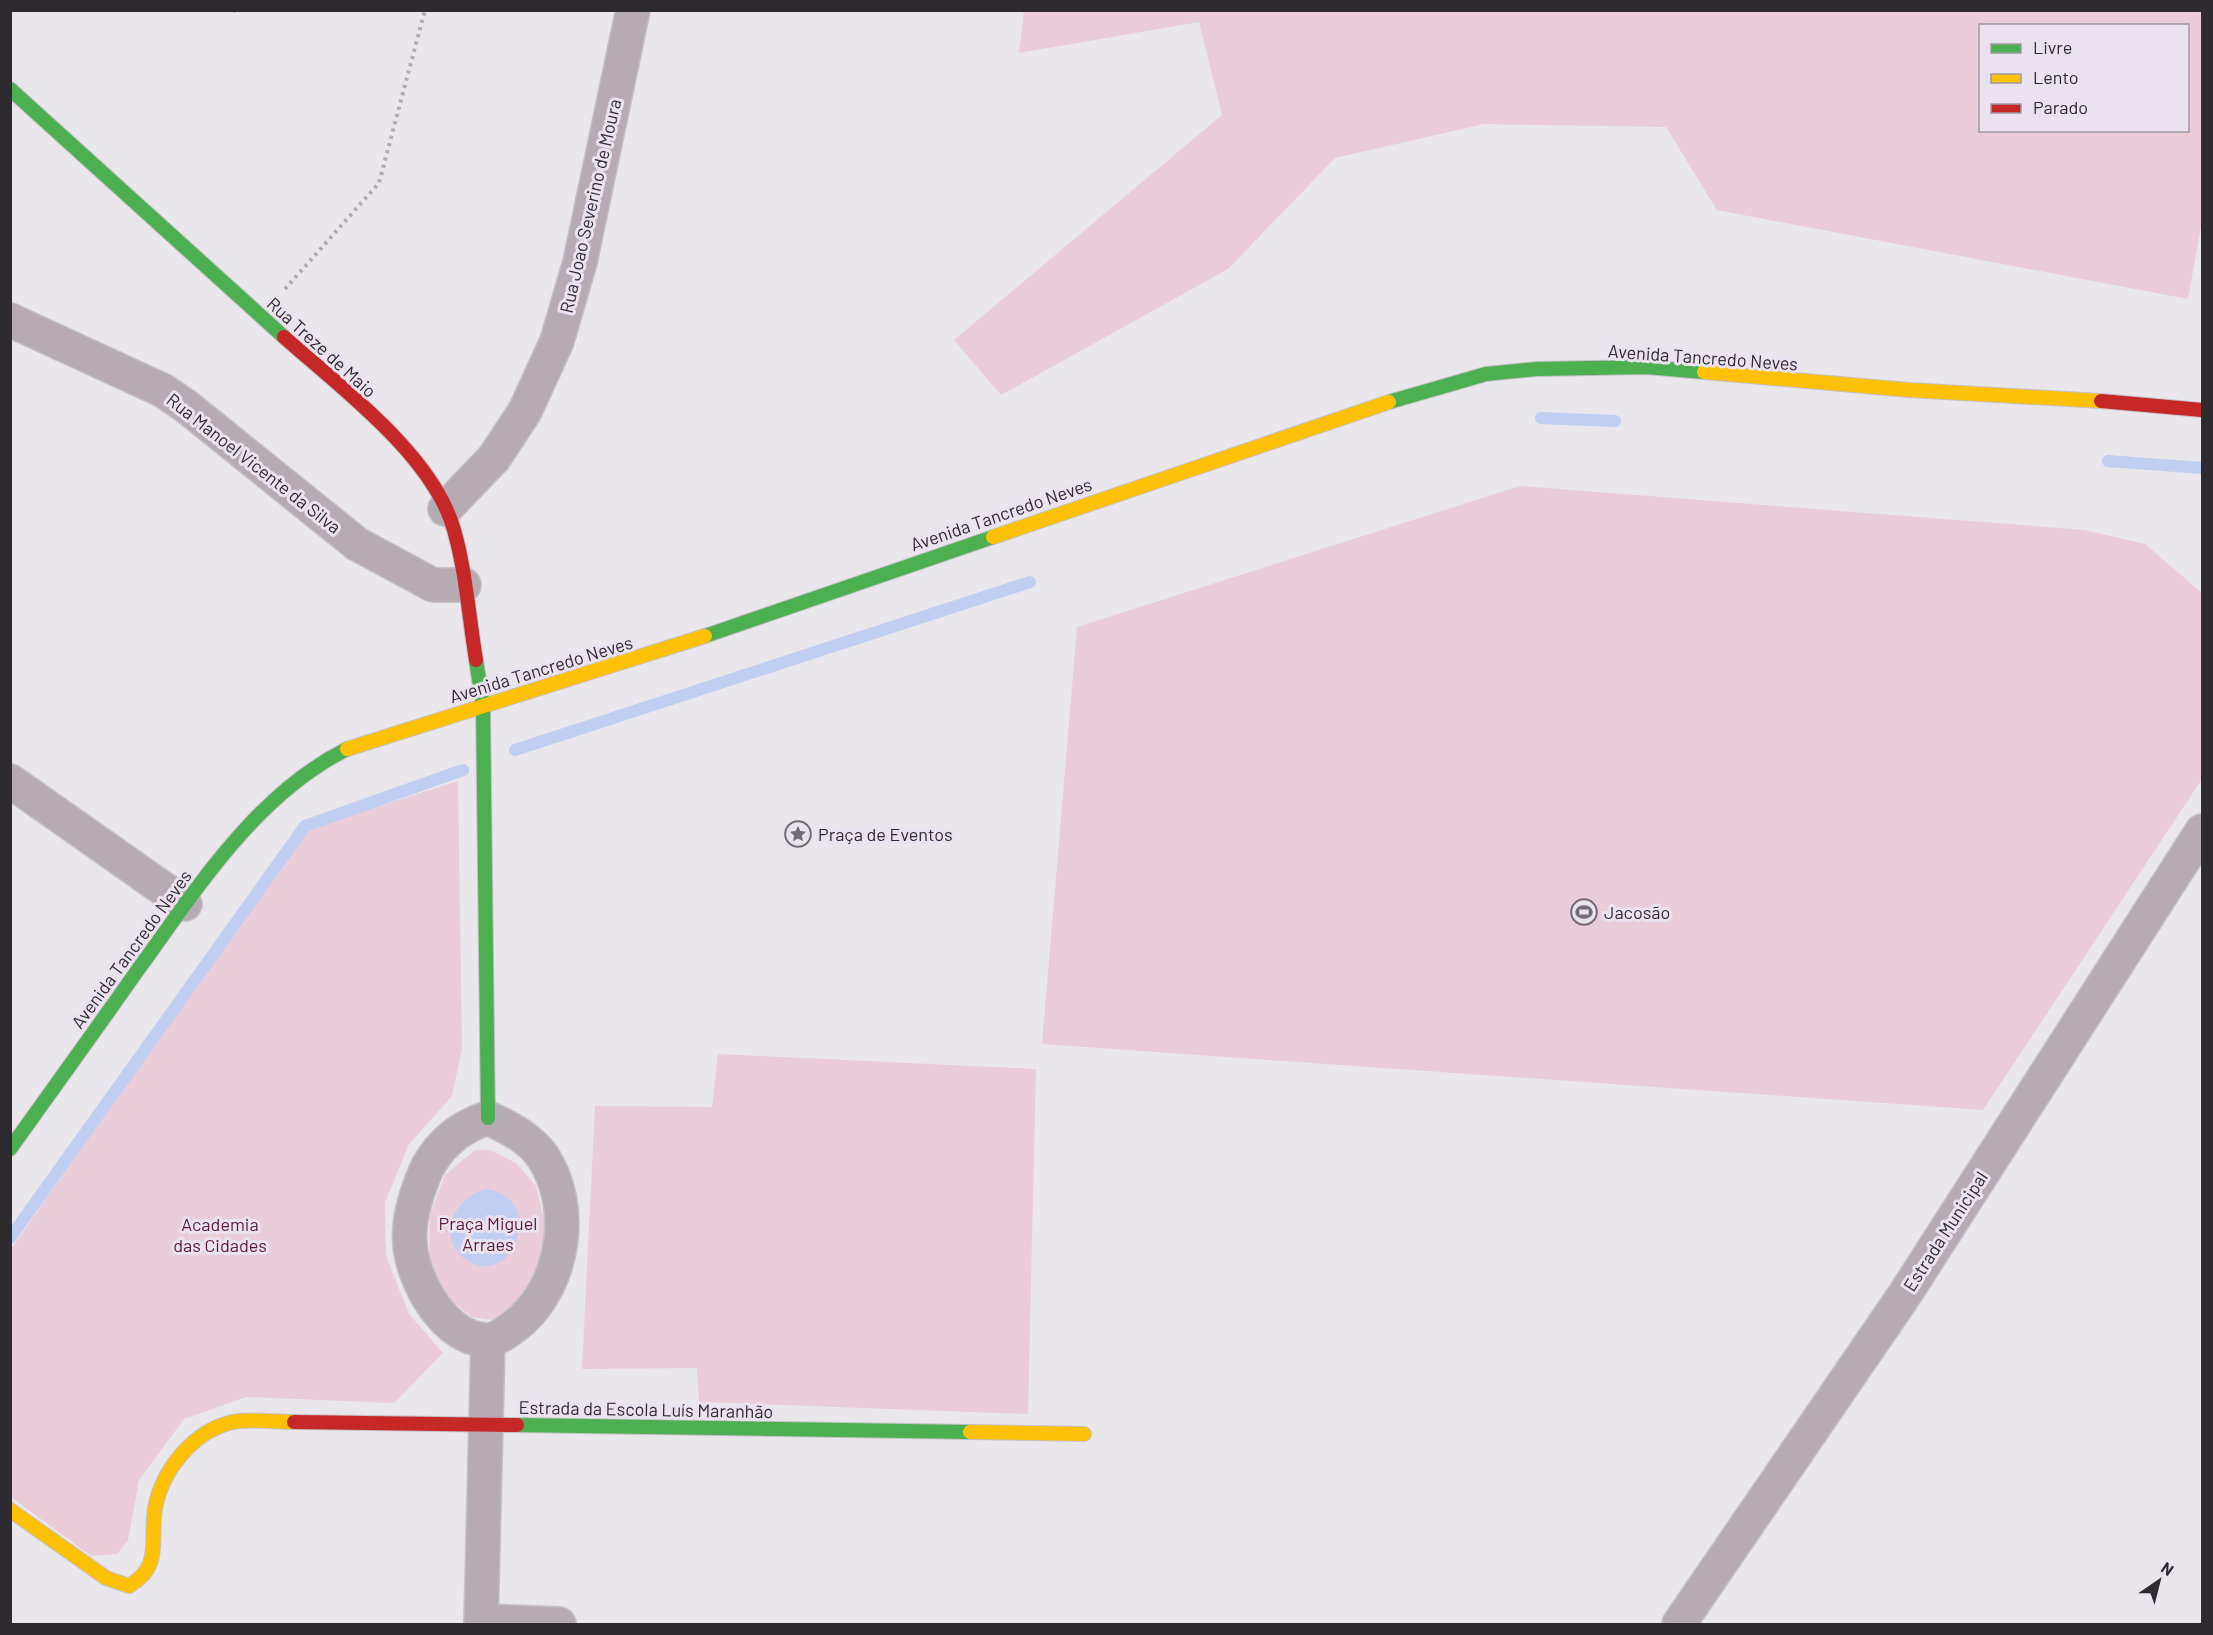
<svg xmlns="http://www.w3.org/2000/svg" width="2213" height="1635" font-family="Barlow,sans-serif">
<rect width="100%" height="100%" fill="#e9e6ec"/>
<!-- green -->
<path fill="#eacdd8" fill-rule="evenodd" d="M1024,11H2202V221L2188,299L1717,210L1666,127L1484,124L1335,158L1228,269L1001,395L954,340L1222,115L1199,22L1019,53ZM1980,26H2188V130H1980Z
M1520,486L2084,530L2145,544L2202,593V779L1983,1110L1042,1044L1077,627Z
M458,781L462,1049L452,1096L409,1144L385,1202L386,1256L409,1314L443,1353L394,1403L246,1397L184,1419L139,1480L128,1540L117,1554L91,1556L11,1497V1249L302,831Z
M718,1054L1036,1069L1028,1414L699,1402L697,1368L582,1369L595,1106L712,1107Z
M475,1150H490L516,1163L536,1186L548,1238L535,1276L516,1303L493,1320L472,1317L448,1298L429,1267L430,1215L445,1175Z"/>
<!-- water -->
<path fill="#bfcef1" d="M486,1189C546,1198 515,1284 472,1263C462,1258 458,1254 453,1244C442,1221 464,1194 486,1189Z"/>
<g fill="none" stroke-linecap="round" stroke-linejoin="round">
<!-- stream -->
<path stroke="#bfcef1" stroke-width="12" d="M1541,418L1615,421
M2108,461L2202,468
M515,750L1030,582
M10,1238L305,826L463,770"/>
<!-- street casing -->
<g stroke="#c4c1c6" stroke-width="36">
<path id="street" d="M10,320L164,391L187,407L357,544L433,585H464
M445,509L494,458L525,411L557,341L580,262L633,10
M10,781L185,904
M488,1118C508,1127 530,1138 543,1157C575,1206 565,1280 522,1320C513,1327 499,1340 487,1340C461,1340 440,1317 428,1297C404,1255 405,1224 422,1180C433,1149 458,1127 488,1118Z
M481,1621L559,1624
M481,1624L488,1340
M1679,1624L1905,1294L2202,831"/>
</g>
<!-- fast casing -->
<g stroke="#c4c1c6" stroke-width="16">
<path id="fast" d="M10,89L284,337
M1389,402L1486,374L1537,369L1646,367L1704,372
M705,636L993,537
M476,660L483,706L488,1118
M10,1149C52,1090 95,1031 137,971C196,890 255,795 347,749
M517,1425L970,1432"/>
</g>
<!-- slow casing -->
<g stroke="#c4c1c6" stroke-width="16">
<path id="slow" d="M1704,372L1909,390L2101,401
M993,537L1389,402
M347,749L705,636
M970,1432L1084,1434
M10,1510L106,1578L129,1586C159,1568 152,1548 154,1518C156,1475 195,1426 239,1421C257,1419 276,1422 294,1422"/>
</g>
<!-- jam casing -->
<g stroke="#c4c1c6" stroke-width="16">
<path id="jam" d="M284,337C340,387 434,456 454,530C466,572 469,618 476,660
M2101,401L2202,410
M294,1422L517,1425"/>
</g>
<!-- path -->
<path stroke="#b2abb2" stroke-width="4" stroke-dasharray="3 4.5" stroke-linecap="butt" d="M233,12L234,10
M285,289L379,183L425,10"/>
<!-- street -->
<use href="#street" stroke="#b6aab3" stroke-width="33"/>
<!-- fast -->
<use href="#fast" stroke="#4caf50" stroke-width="14"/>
<!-- slow -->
<use href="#slow" stroke="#ffc107" stroke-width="14"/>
<!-- jam -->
<use href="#jam" stroke="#c62828" stroke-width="14"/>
</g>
<!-- icons -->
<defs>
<g id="sight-ring" transform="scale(1.35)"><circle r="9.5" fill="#eae3ef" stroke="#6f6c72" stroke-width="1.5"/><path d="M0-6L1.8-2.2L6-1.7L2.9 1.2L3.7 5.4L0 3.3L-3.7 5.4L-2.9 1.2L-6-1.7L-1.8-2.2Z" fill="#6f6c72"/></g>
<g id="stadium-ring" transform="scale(1.35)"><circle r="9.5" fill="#eae3ef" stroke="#6f6c72" stroke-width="1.5"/><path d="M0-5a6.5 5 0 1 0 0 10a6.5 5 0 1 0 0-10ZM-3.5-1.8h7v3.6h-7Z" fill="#6f6c72"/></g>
</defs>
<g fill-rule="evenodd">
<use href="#sight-ring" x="798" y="834"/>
<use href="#stadium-ring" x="1584" y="912"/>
</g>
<g text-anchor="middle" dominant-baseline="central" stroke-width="6" stroke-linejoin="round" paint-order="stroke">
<!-- street labels -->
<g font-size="18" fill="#2e2b30" stroke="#eae3ef">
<text transform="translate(590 206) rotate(-77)">Rua Joao Severino de Moura</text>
<text transform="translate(322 347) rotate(42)">Rua Treze de Maio</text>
<text transform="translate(1703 357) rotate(4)">Avenida Tancredo Neves</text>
<text transform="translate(254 463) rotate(38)">Rua Manoel Vicente da Silva</text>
<text transform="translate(1001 514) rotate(-19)">Avenida Tancredo Neves</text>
<text transform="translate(541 669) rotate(-17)">Avenida Tancredo Neves</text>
<text transform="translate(131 949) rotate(-54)">Avenida Tancredo Neves</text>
<text transform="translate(1945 1231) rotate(-57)">Estrada Municipal</text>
<text transform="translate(646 1409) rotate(1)">Estrada da Escola Luís Maranhão</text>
</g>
<!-- poi labels -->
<g font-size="18" fill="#2e2b30" stroke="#eae3ef" text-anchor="start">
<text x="818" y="834">Praça de Eventos</text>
<text x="1604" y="912">Jacosão</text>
</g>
<!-- park labels -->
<g font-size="18" fill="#5d1937" stroke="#eae3ef">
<text x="488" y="1223">Praça Miguel<tspan x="488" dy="21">Arraes</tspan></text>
<text x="220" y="1224">Academia<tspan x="220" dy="21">das Cidades</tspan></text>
</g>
</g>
<!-- border -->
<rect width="2213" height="1635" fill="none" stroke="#2e2b30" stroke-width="24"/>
<!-- legend -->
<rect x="1979" y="24" width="210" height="108" fill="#eae3ef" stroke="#9f99a3" stroke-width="1.5"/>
<rect x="1991" y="44" width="30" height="9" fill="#4caf50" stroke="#9f99a3" stroke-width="1.5"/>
<text x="2033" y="54" font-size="18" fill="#2e2b30">Livre</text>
<rect x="1991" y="74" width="30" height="9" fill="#ffc107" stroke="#9f99a3" stroke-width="1.5"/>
<text x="2033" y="84" font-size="18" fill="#2e2b30">Lento</text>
<rect x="1991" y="104" width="30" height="9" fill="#c62828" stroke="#9f99a3" stroke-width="1.5"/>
<text x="2033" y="114" font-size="18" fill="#2e2b30">Parado</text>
<!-- north arrow -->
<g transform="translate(2159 1581) rotate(35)" stroke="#eae3ef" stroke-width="4.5" paint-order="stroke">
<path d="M0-4.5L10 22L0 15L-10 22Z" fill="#2e2b30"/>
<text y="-9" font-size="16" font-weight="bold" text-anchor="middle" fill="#2e2b30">N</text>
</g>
</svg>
